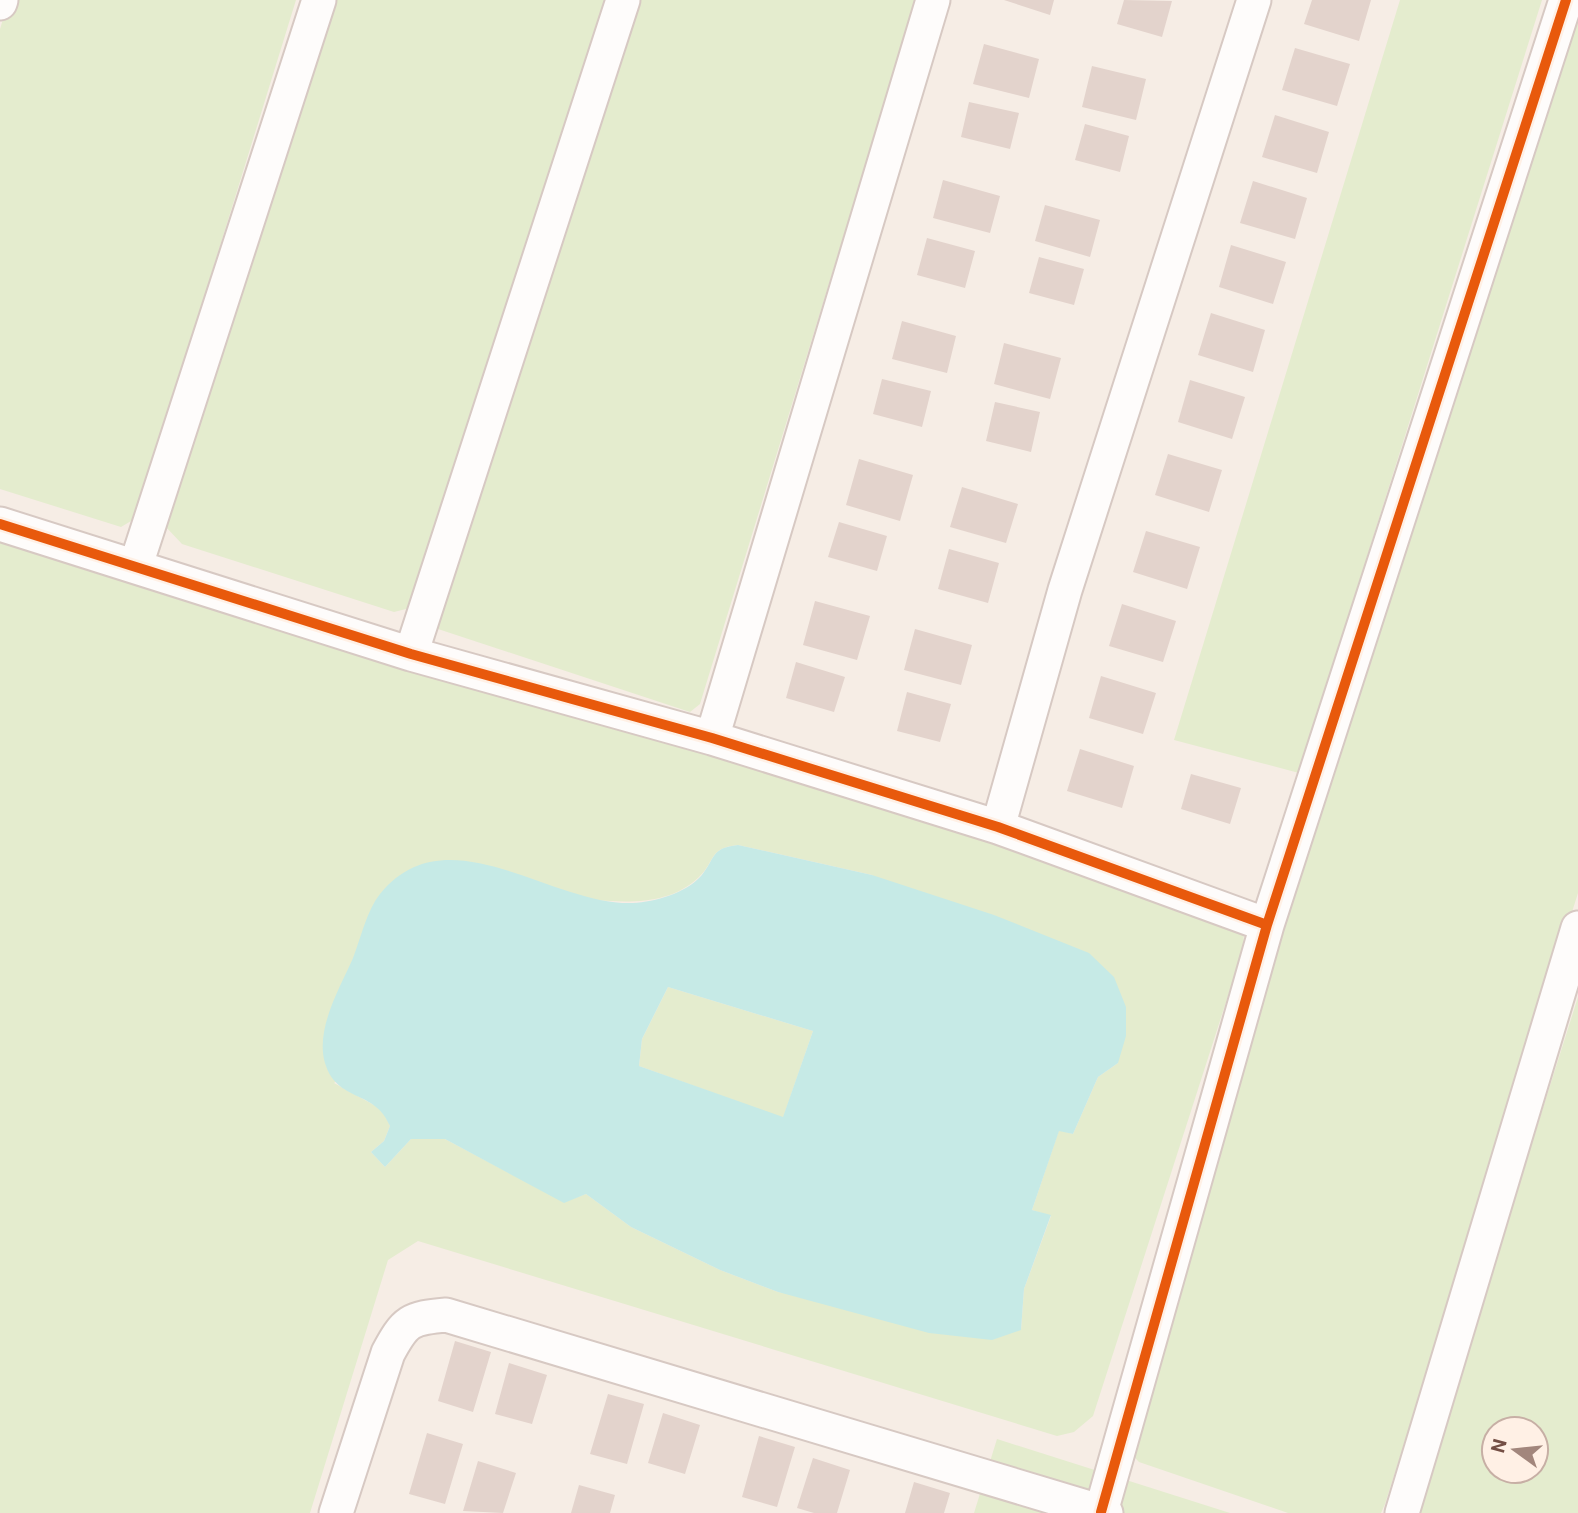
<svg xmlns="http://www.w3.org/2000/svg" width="1578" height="1513" font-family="Roboto,sans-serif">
<rect width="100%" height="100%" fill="#f6ede5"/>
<!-- green -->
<path fill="#e4ecce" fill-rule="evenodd" d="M9,0H296L136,518L121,527L0,489V29Z
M319,0H605L420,590L410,608L394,612L182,544L165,526Z
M628,0H916L700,704L690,712L438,629L437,610Z
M1400,0H1542L1299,773L1174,740Z
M1578,0V893L1385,1504L1381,1513H1288L1139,1462L1123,1445L1120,1405Z
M0,516L539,687L1243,925L1244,946L1093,1416L1074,1432L1057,1436L418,1241L388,1260L310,1513H0ZM738,845L872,875L1118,1063L1098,1077L1073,1134L1059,1130L1032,1210L1051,1216L1024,1289L1021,1330L778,1292L720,1270L631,1227L586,1194L564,1202L445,1139H411L385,1167L371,1152L384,1141L390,1126L383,1110L334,1083L595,900C631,903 671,904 699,877C716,861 708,848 738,845Z
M668,987L813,1031L783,1118L639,1066L642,1039Z
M1578,997V1513H1415ZM1494,1429H1536V1471H1494Z
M997,1439L1230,1513H974Z"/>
<!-- water -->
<path fill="#c6eae6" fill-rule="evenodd" d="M738,845L872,875L994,915L1089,953L1114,977L1126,1007V1036L1118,1063L1098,1077L1073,1134L1059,1131L1032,1210L1051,1215L1024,1289L1021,1330L992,1340L929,1333L778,1292L720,1270L631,1227L586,1194L564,1203L445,1139H411L385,1167L371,1152L384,1141L390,1126C375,1089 337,1103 325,1063C315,1029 340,988 353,958C361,938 367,910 380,894C447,811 551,906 633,903C655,902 686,893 701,876C716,858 710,848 738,845ZM668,987L813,1031L783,1117L639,1066L642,1039Z"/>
<!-- building -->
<path fill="#e3d3cc" d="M1004,0H1054L1050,15Z
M1124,0L1172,1L1162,37L1117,24Z
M1312,0H1371L1359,41L1304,24Z
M984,44L1039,59L1029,98L973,84Z
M1295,48L1350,64L1337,106L1282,90Z
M1092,66L1146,79L1136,120L1082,107Z
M969,102L1019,113L1010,149L961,137Z
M1275,115L1329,132L1317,173L1262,157Z
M1085,124L1129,136L1120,172L1075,160Z
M943,180L1000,196L990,233L933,218Z
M1253,181L1307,198L1295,239L1240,223Z
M1045,205L1100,220L1090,257L1035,241Z
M927,238L975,251L965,288L917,275Z
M1231,245L1286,262L1273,304L1219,287Z
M1039,257L1084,269L1074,305L1029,293Z
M1211,313L1265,330L1253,372L1198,355Z
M902,321L956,336L947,373L892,359Z
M1004,343L1061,358L1050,399L994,384Z
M882,379L931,391L922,427L873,414Z
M1190,380L1245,397L1232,439L1178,422Z
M995,402L1040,412L1031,452L986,441Z
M1168,454L1222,470L1209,512L1155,495Z
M859,459L913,475L900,521L846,505Z
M962,487L1018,504L1006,543L950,527Z
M839,522L887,536L877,571L828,557Z
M1146,531L1200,547L1187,589L1133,572Z
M949,549L999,563L988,603L938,589Z
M815,601L870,616L857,660L803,645Z
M1122,604L1176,621L1163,662L1109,646Z
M915,629L972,645L961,685L904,670Z
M796,662L845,677L834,712L786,698Z
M1101,676L1156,693L1143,734L1089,718Z
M907,692L951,704L940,742L897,731Z
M1080,749L1134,766L1122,808L1067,791Z
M1191,774L1241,788L1230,824L1181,809Z
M455,1341L491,1352L473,1412L438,1401Z
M509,1363L547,1375L532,1424L495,1414Z
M608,1394L644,1404L627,1464L590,1454Z
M663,1413L700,1425L685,1474L648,1463Z
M427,1433L463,1444L445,1504L409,1494Z
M759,1436L795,1447L777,1507L742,1497Z
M813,1458L850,1470L837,1513H814L797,1508Z
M478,1461L516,1473L503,1513L463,1511Z
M914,1482L950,1493L944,1513H905Z
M579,1485L615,1495L610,1513H571Z"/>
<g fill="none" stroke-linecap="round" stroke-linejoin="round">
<!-- minor casing -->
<g stroke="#d7c9c3" stroke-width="37">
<path id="minor" d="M0,3L1,0
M0,524L411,654L712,738L998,827L1267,925
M136,565L319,0
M411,654L623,0
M712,738L933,0
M998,827L1065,590L1254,0
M1101,1512L1267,925L1566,0
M336,1513L388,1353C405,1321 410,1318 446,1315L1106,1513
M1402,1513L1578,928"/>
</g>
<!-- minor -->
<use href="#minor" stroke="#fefcfb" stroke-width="33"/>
<!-- cycleway casing -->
<g stroke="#fff0e5" stroke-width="15">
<path id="cycleway" d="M0,524L411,654L712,738L998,827L1267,925
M1101,1512L1267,925L1566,0"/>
</g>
<!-- cycleway -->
<use href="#cycleway" stroke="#e8590c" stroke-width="10"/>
</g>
<!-- north arrow -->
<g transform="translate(1515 1450) rotate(285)"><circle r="33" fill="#fff0e5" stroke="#c7afa5" stroke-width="2"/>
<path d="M0-5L12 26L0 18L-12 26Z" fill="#a2867c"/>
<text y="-10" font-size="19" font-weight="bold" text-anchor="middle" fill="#744e44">N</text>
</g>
</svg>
